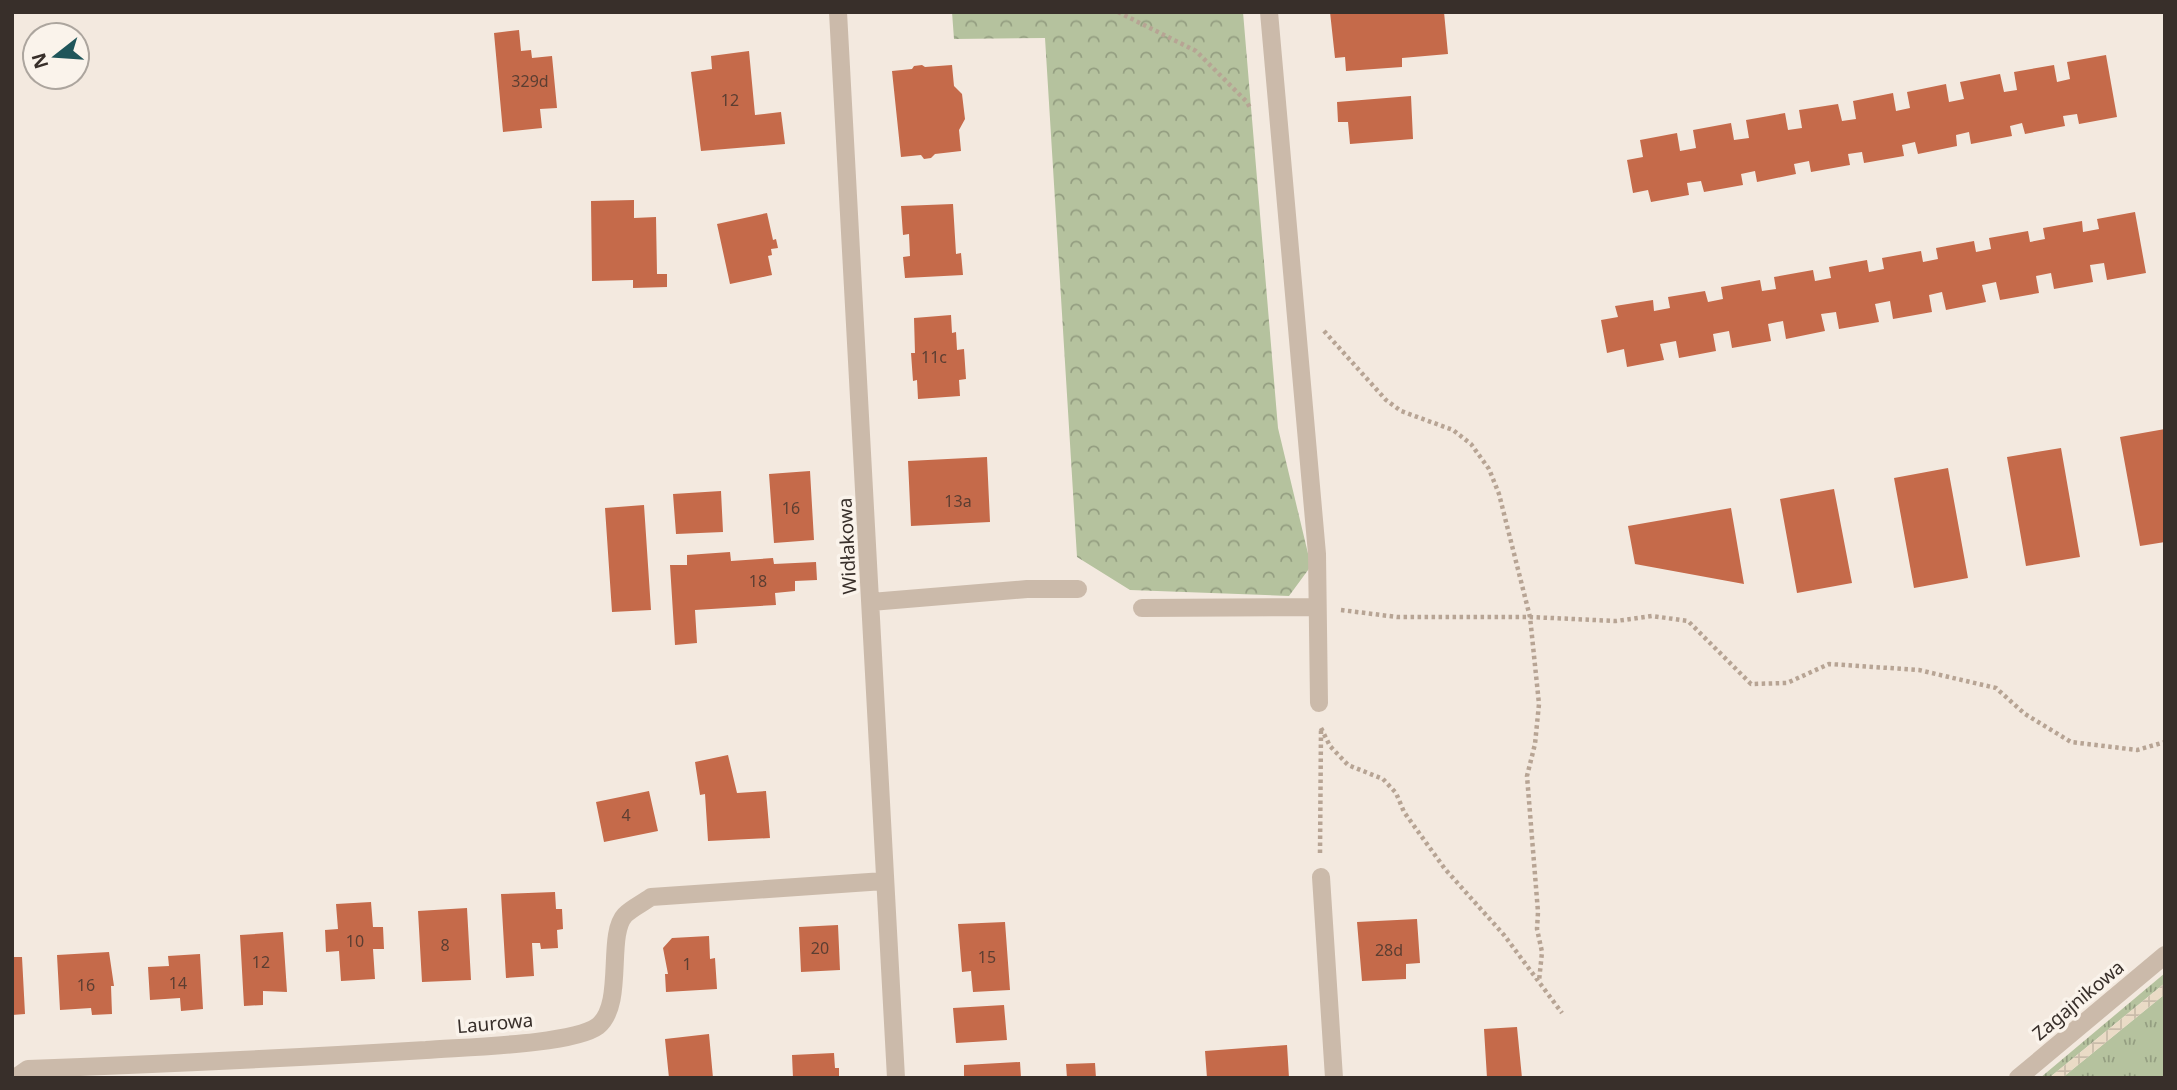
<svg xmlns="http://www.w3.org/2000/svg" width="2177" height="1090" font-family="'Noto Sans',sans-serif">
<defs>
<pattern id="grass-tufts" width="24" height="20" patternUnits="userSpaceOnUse" patternTransform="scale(1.75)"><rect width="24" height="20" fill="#b5c29e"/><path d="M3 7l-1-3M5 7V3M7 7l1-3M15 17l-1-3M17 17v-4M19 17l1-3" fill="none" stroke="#949e81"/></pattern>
<pattern id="forest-crowns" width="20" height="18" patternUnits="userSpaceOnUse" patternTransform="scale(1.75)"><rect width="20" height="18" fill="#b5c29e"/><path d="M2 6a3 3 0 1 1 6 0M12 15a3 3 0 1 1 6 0" fill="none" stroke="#949e81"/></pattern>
<pattern id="plaza-grid" width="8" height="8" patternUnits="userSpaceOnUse" patternTransform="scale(1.75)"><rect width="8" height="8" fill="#eadbc6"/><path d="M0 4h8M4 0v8" fill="none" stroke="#c9bcaa"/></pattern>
</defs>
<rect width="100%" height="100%" fill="#f3e9df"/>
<!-- grass -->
<path fill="url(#grass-tufts)" d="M2165,973V983L2049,1078H2040Z
M2165,994V1078H2062Z"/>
<!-- forest -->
<path fill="url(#forest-crowns)" d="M952,12H1243L1278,428L1311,566L1289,596L1130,590L1077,557L1045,38L954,39Z"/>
<!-- plaza -->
<path fill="url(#plaza-grid)" d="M2165,983V994L2062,1078H2049Z"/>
<!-- building -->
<path fill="#c56a4a" d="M1330,12H1444L1448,54L1402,58V67L1346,71L1345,57L1335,58Z
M519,30L521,51L531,50L532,58L552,56L557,108L540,109L542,128L503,132L494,33Z
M749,51L755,115L781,112L785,144L701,151L691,72L712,69L711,56Z
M2106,55L2117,117L2079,124L2077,114L2063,116L2065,126L2025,134L2022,123L2010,126L2012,136L1971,144L1969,132L1956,135L1957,146L1918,154L1915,142L1902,145L1904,156L1864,163L1862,152L1848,154L1850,165L1811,172L1809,161L1794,164L1796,174L1757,182L1755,171L1741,174L1743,185L1704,192L1701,181L1687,183L1689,195L1651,202L1648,190L1633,193L1627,160L1643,157L1640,140L1677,133L1680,151L1696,148L1693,130L1731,123L1734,140L1749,138L1746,120L1785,113L1788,130L1802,128L1799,110L1838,104L1842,121L1856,119L1853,101L1893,93L1896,111L1910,108L1907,92L1946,84L1949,102L1964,99L1960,82L2000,74L2004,92L2017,90L2014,72L2054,65L2057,82L2070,79L2067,62Z
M922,65L925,67L952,65L954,86L962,94L965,119L959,130L961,151L935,154L931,158L924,159L921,155L901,157L892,71L912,69L914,66Z
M1411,96L1413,139L1350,144L1348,122H1338L1337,102Z
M634,200V218L656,217L657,274H667V287L633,288V280L592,281L591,201Z
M953,204L956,254L961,253L963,275L905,278L903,257L910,256L909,234L903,235L901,206Z
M2135,212L2146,273L2107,280L2104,263L2090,265L2093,282L2054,289L2051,273L2036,276L2039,293L2000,300L1996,282L1982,285L1986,302L1946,310L1942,292L1929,295L1932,312L1893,319L1890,301L1875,304L1879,322L1839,329L1836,312L1821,314L1825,331L1786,339L1783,321L1768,324L1771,341L1732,348L1729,331L1713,334L1716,351L1679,358L1676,341L1660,344L1664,360L1627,367L1624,349L1607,353L1601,320L1618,317L1615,306L1653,300L1654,311L1670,308L1668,297L1705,291L1708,302L1723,299L1721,287L1760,280L1762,291L1776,289L1774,277L1813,270L1815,281L1831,278L1829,267L1867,260L1869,272L1884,269L1882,258L1921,251L1923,262L1938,259L1936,248L1974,241L1976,252L1991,249L1989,238L2028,231L2030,242L2045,239L2043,228L2082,221L2083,232L2099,229L2097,219Z
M767,213L773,240L776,239L778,248L771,249L772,255L768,256L772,275L730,284L717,224Z
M951,315L952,333L956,332L957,350L964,349L966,379L959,380L960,396L918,399L917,380L913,381L911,353H915L914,318Z
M2165,429V542L2140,546L2120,437Z
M2061,448L2080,557L2026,566L2007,457Z
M987,457L990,522L911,526L908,461Z
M1948,468L1968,578L1914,588L1894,478Z
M810,471L814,540L774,543L769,474Z
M1834,489L1852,583L1797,593L1780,499Z
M721,491L723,532L676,534L673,494Z
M644,505L651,610L612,612L605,508Z
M1731,508L1744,584L1635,564L1628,526Z
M730,552L731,561L773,558L774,564L816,562L817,580L795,581V591L775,593L776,605L695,610L697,643L675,645L670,565H687V555Z
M728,755L737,793L766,791L770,838L708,841L705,794L700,795L695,762Z
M649,791L658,831L604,842L596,802Z
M555,892L556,909H562L563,929L557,930L558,948L541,949L540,943H532L534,976L506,978L501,894Z
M371,902L373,927H383L384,949H373L375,979L341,981L339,951L326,952L325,930L338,929L336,904Z
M467,908L471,980L422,982L418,911Z
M1417,919L1420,963L1406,964V979L1362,981L1357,922Z
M1005,922L1010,990L973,992L971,971L962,972L958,924Z
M838,925L840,970L801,972L799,927Z
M283,932L287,992L263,991V1005L244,1006L240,935Z
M709,936L710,959L715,958L717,989L666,992L665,974H668L663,948L672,938Z
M109,952L114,986H111L112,1014L92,1015L91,1008L60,1010L57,955Z
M200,954L203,1009L181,1011L180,998L150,1000L148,967L169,966L168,956Z
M12,957H22L25,1014L12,1015Z
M1004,1005L1007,1040L956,1043L953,1008Z
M1517,1027L1522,1078H1487L1484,1029Z
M709,1034L713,1078H669L665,1039Z
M1287,1045L1289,1078H1207L1205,1051Z
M834,1053L835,1068H839V1078H793L792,1055Z
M1020,1062L1021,1078H964V1065Z
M1095,1063L1096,1078H1067L1066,1064Z"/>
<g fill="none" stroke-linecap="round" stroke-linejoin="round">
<!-- path -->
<path stroke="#b7a494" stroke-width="4.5" stroke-dasharray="3.5 3.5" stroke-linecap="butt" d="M1118,12L1196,51L1246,101L1251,109
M1324,331L1386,400L1401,411L1453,430L1471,444L1489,469L1499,494L1530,617L1539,704L1535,744L1527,776L1538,912L1537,929L1542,952L1539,981
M1341,610L1397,617H1530L1616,621L1652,616L1688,621L1751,684L1787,683L1829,664L1919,670L1996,688L2025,714L2071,742L2137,750L2165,742
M1321,728L1330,746L1348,765L1383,779L1396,793L1404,812L1445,869L1504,935L1562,1013
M1320,853L1321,729"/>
<!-- minor -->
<path stroke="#cbbaaa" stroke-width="18" d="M838,12L896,1078
M1269,12L1317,554L1319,703
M871,602L1027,589H1078
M1142,608L1316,607
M1321,877L1334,1078
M15,1078L28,1069C161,1064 293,1058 426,1050C461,1047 573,1045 598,1026C625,1004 606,935 625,915C632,908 643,903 651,897L884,881
M2018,1078L2165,955"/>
</g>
<g text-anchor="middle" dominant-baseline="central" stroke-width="7" stroke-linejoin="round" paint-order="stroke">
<!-- number labels -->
<g font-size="16" fill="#5b3e32">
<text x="530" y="81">329d</text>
<text x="730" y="100">12</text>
<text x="934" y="357">11c</text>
<text x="958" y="501">13a</text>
<text x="791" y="508">16</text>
<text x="758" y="581">18</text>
<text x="626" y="815">4</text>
<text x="355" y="941">10</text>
<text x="445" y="945">8</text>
<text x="820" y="948">20</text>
<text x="1389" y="950">28d</text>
<text x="987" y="957">15</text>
<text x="261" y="962">12</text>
<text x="687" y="964">1</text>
<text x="178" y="983">14</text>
<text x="86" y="985">16</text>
</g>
<!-- street labels -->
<g font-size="19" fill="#382f2a" stroke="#faf3eb">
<text transform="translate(847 546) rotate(-93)">Widłakowa</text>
<text transform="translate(2078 1000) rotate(-40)">Zagajnikowa</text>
<text transform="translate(495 1023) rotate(-5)">Laurowa</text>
</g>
</g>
<!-- border -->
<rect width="2177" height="1090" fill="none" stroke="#382f2a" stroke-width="28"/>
<!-- north arrow -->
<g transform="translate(56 56) rotate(253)"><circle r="33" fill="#faf3eb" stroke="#aca59e" stroke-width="2"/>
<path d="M0-5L12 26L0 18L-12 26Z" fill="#1f555a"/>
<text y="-10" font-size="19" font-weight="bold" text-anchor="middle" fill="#382f2a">N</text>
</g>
</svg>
